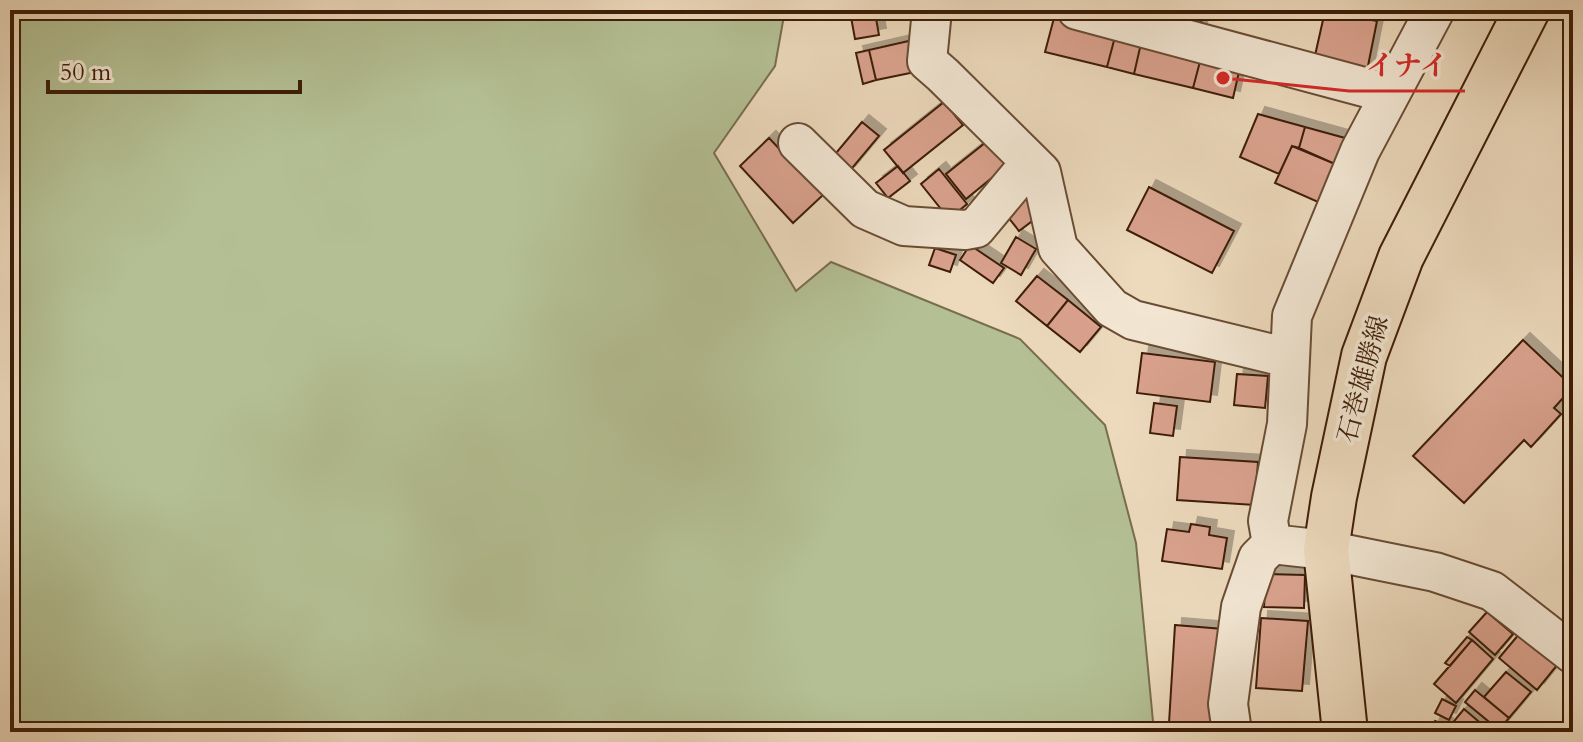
<svg xmlns="http://www.w3.org/2000/svg" width="1583" height="742" font-family="Cardo,'Noto Serif JP',serif">
<defs>
<filter id="shadow"><feDropShadow dx="7" dy="-7" stdDeviation="0" flood-color="#0004"/></filter>
</defs>
<rect width="100%" height="100%" fill="#eddabd"/>
<filter id="stains"><feTurbulence type="fractalNoise" baseFrequency=".0025" numOctaves="4"/><feColorMatrix values="0 0 0 0 .2 0 0 0 0 .09 0 0 0 0 .02 0 0 0 .5 -.17"/></filter>
<radialGradient id="worn" r=".72"><stop offset=".6" stop-color="#630" stop-opacity="0"/><stop offset="1" stop-color="#630" stop-opacity=".3"/></radialGradient>
<!-- green -->
<path fill="#b4c094" stroke="#786e4e" stroke-width="2" d="M10,10H785L775,66L714,153L796,291L831,262L1020,339L1105,425L1136,543L1154,732H10Z"/>
<!-- building -->
<path fill="#daa28e" stroke="#3d1d07" stroke-width="2" filter="url(#shadow)" d="M1159,10H1189L1186,27L1157,22Z
M1189,10H1203L1200,30L1186,27Z
M1325,11L1377,21L1367,71L1314,60Z
M875,13L879,35L855,39L851,17Z
M1054,18L1116,33L1107,67L1045,52Z
M1116,33L1142,39L1134,74L1107,67Z
M1142,39L1202,54L1193,88L1134,74Z
M913,40L920,71L876,80L869,50Z
M869,50L876,80L863,84L856,53Z
M1202,54L1241,63L1233,98L1193,88Z
M944,102L963,125L903,173L884,150Z
M1258,114L1305,127L1299,148L1292,146L1279,174L1240,157Z
M862,122L879,136L848,173L831,159Z
M1305,127L1345,138L1335,164L1299,148Z
M995,135L1015,159L966,199L946,174Z
M769,138L823,195L793,223L740,166Z
M1292,146L1335,164L1318,202L1275,183Z
M898,166L910,181L888,198L876,183Z
M939,169L967,204L949,219L921,184Z
M1149,187L1234,231L1212,273L1127,230Z
M1033,190L1048,209L1019,231L1004,212Z
M1016,237L1036,249L1021,275L1001,263Z
M970,245L1004,268L993,283L960,260Z
M935,248L956,255L950,272L929,265Z
M1037,276L1068,300L1047,326L1016,301Z
M1068,300L1101,327L1080,352L1047,326Z
M1523,340L1573,387L1554,408L1561,414L1531,447L1524,440L1464,503L1413,456Z
M1142,353L1215,362L1210,402L1137,393Z
M1237,374L1268,376L1265,408L1234,405Z
M1154,403L1177,406L1173,436L1150,433Z
M1180,457L1258,462L1255,505L1177,500Z
M1191,524L1210,527L1209,535L1227,538L1222,569L1162,561L1167,529L1189,532Z
M1266,574L1305,575L1304,608L1264,607Z
M1487,612L1513,634L1495,655L1469,632Z
M1261,618L1308,621L1302,691L1256,688Z
M1175,625L1223,629L1216,725L1169,723Z
M1520,633L1558,664L1537,690L1499,658Z
M1467,637L1472,640L1450,666L1445,663Z
M1472,640L1493,659L1456,703L1434,684Z
M1506,672L1531,692L1509,718L1484,697Z
M1475,690L1509,718L1499,730L1465,702Z
M1442,699L1456,706L1449,720L1435,713Z
M1464,709L1491,732H1458L1450,726Z
M1435,721L1446,725L1443,732H1430Z"/>
<g fill="none" stroke-linecap="round" stroke-linejoin="round">
<!-- minor casing -->
<g stroke="#694c34" stroke-width="42">
<path id="minor" d="M932,10L927,61L943,75L1041,172L1058,248L1112,308L1133,320L1289,358
M1077,10L1390,94
M798,143L865,209L904,226L965,230L976,228L1031,162
M1272,544L1268,521L1287,424L1292,316L1360,151L1435,10
M1272,544L1326,550L1435,572L1492,591L1573,654
M1232,732L1228,704L1241,607L1258,558L1272,544"/>
</g>
<!-- major casing -->
<g stroke="#3d1d07" stroke-width="48">
<path id="major" d="M1345,732L1326,550L1334,497L1364,356L1401,257L1527,10"/>
</g>
<!-- minor -->
<use href="#minor" stroke="#f3e7d4" stroke-width="38"/>
<!-- major -->
<use href="#major" stroke="#eddabd" stroke-width="44"/>
</g>
<g text-anchor="middle" dominant-baseline="central" stroke-width="7" stroke-linejoin="round" paint-order="stroke">
<!-- street labels -->
<g font-size="26" fill="#3d1d07" stroke="#f3e7d4">
<text transform="translate(1363 379) rotate(-75)">石巻雄勝線</text>
</g>
</g>
<!-- callouts -->
<path fill="none" stroke="#d62828" stroke-width="3" d="M1223 78L1349 91H1465"/>
<circle fill="#d62828" stroke="#f3e7d4" stroke-width="3" cx="1223" cy="78" r="8"/>
<g font-size="28" text-anchor="middle" font-weight="bold" fill="#d62828" stroke="#f3e7d4" stroke-width="7" stroke-linejoin="round" paint-order="stroke">
<text x="1407" y="75">イナイ</text>
</g>
<!-- margin -->
<rect width="1583" height="742" fill="none" stroke="#eddabd" stroke-width="40"/>
<rect x="12" y="12" width="1559" height="718" fill="none" stroke="#3d1d07" stroke-width="4"/>
<rect x="20" y="20" width="1543" height="702" fill="none" stroke="#3d1d07" stroke-width="2"/>
<!-- scale -->
<path d="M48 80v12h252v-12" fill="none" stroke="#3d1d07" stroke-width="4"/>
<text x="60" y="80" font-size="24" fill="#3d1d07" stroke="#f3e7d4" stroke-width="6" paint-order="stroke">50 m</text>
<rect width="100%" height="100%" filter="url(#stains)"/>
<rect width="100%" height="100%" fill="url(#worn)"/>
</svg>
